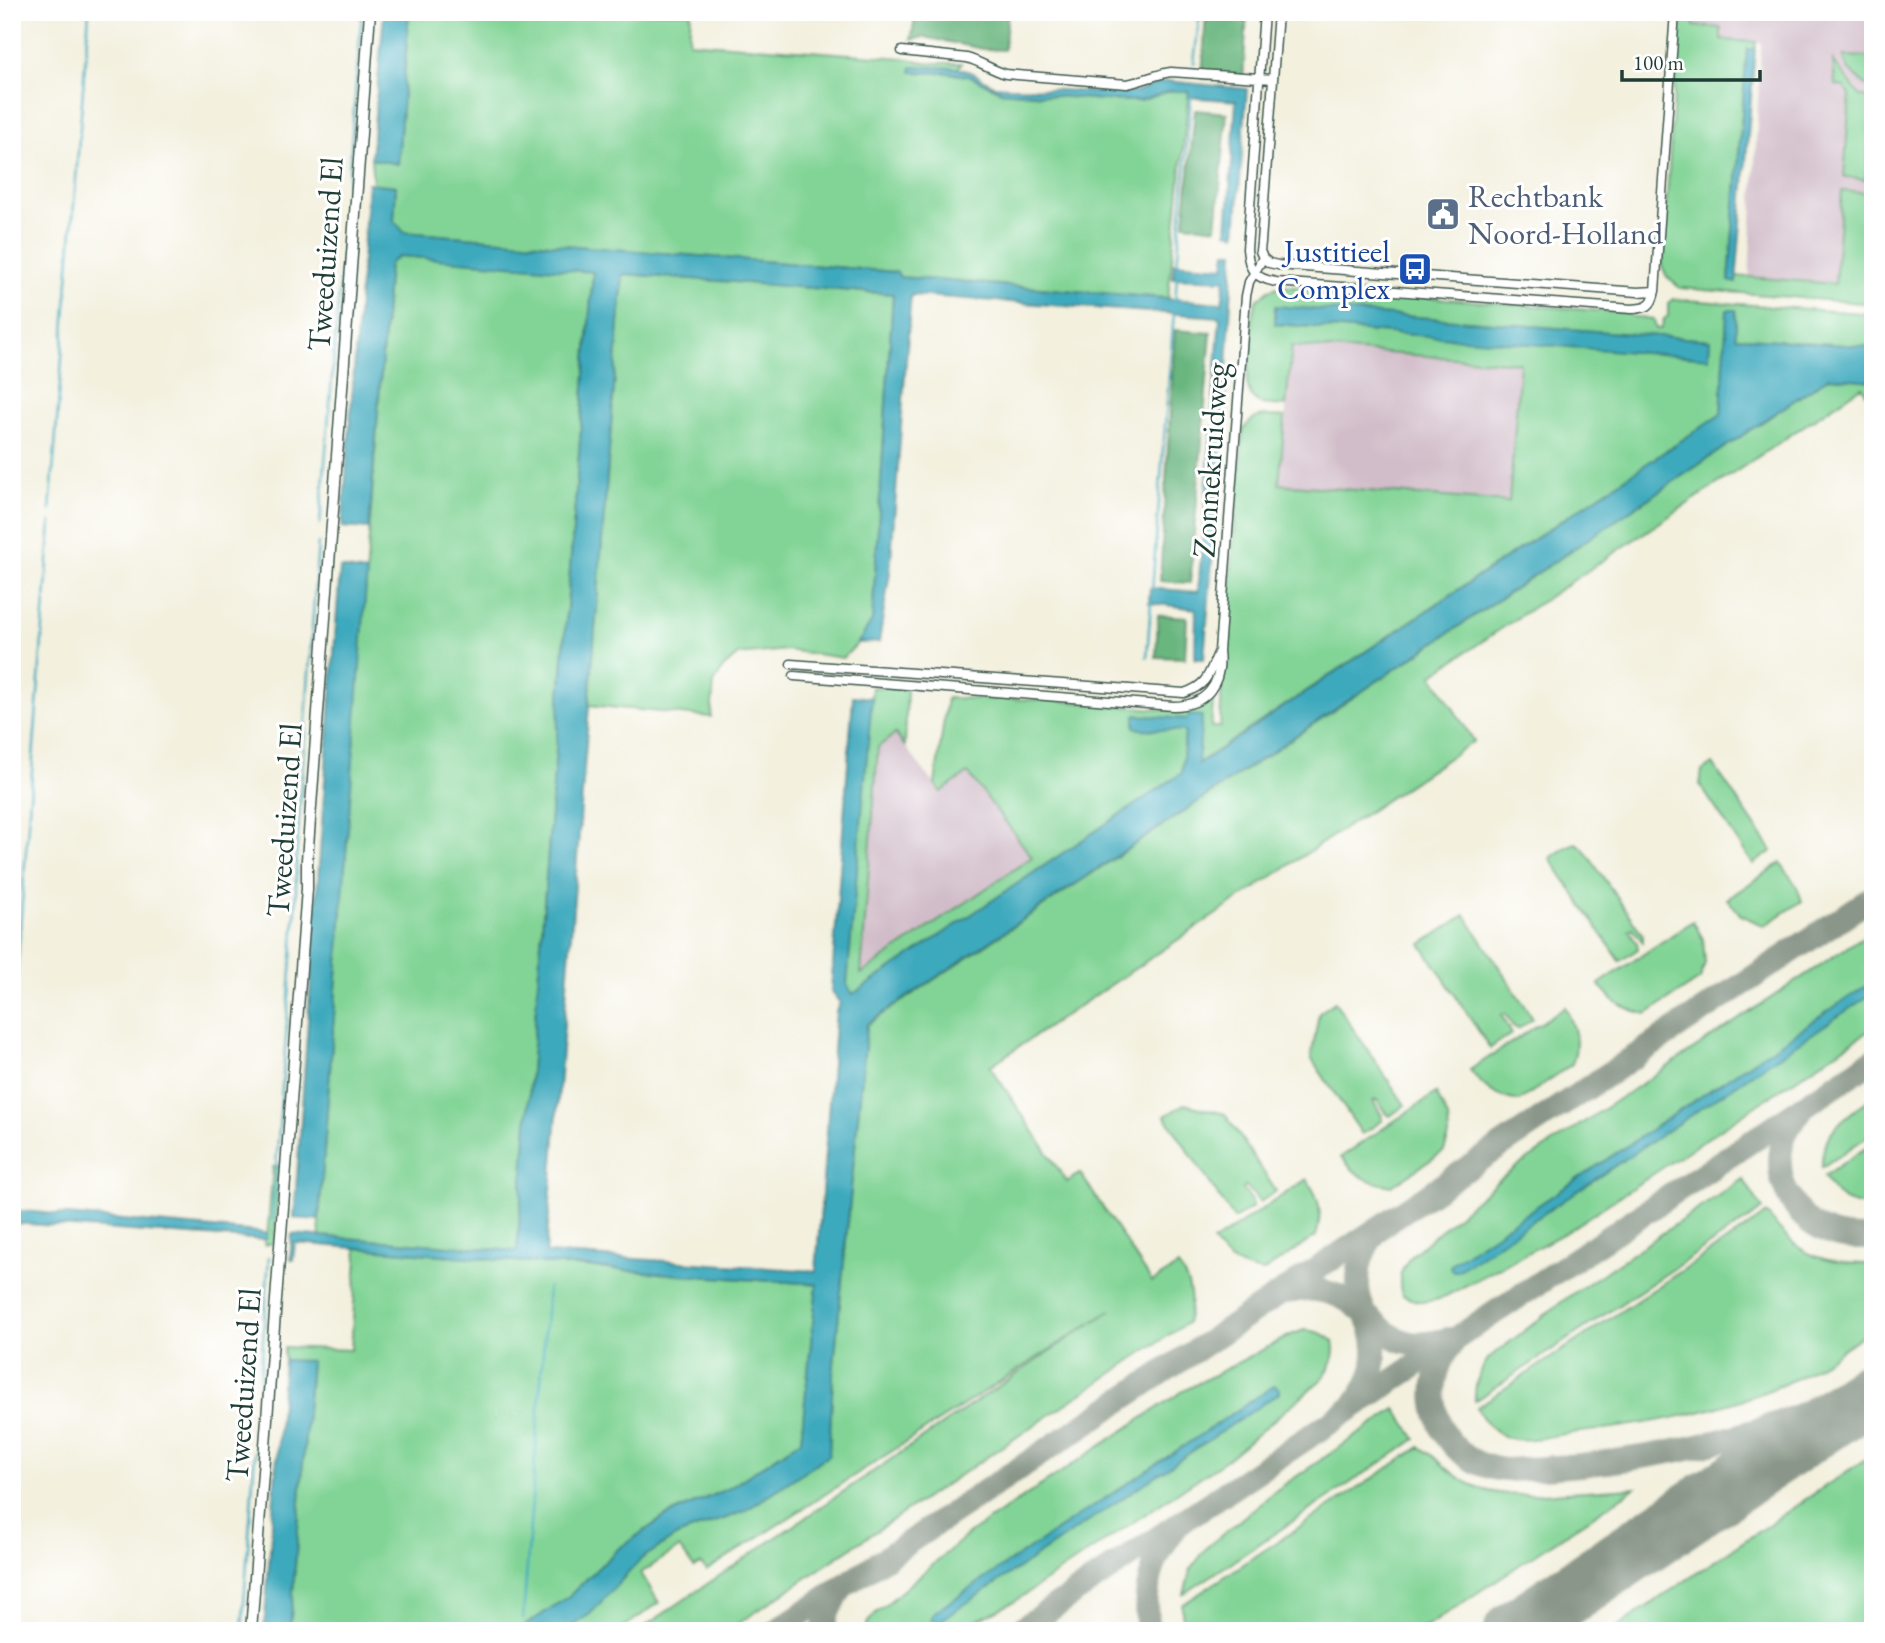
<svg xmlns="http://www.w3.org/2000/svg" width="1885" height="1643" font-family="'EB Garamond',serif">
<rect width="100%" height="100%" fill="#fff"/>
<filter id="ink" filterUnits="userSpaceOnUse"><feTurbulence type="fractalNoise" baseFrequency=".0143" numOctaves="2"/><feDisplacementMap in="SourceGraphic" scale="14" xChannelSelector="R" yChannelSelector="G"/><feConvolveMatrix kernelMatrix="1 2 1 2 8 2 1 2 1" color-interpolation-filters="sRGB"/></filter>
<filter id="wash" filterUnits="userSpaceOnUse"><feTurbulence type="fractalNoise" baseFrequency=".00686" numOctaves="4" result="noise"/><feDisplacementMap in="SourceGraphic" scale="28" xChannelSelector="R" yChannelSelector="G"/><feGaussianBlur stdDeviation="1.57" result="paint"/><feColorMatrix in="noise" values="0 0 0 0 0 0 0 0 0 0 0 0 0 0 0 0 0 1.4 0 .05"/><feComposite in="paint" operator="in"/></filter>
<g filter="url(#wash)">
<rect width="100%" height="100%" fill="#f3f0de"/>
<!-- industrial -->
<path fill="#d1bdc9" d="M1694,12H1873V290L1871,287L1749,279L1761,43L1721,40L1694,26Z
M1292,346L1520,363L1509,502L1279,484Z
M895,734L941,792L968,773L1032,857L860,975L878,747Z"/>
<!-- green -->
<path fill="#82d496" stroke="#508865" stroke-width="2" fill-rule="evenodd" d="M409,12H691L689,42L903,58L930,63H962L958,68L912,67V72L950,73L972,77L1000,91L1102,100L1140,101L1170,91H1189L1168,298L900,277L896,272L403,232L394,221L396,186L373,184L371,159L398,164Z
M1680,12H1694V26L1721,28V40L1756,42L1755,49H1747L1729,281L1736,283V276L1835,284L1842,191L1873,193V304L1680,288L1667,277L1662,266Z
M1873,48V87L1867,86L1848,69L1844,56L1872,57Z
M1833,61L1861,97L1873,98L1866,180L1844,177L1850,95L1844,87L1835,85Z
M398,256L593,271L517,1251L320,1236L319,1220L389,264Z
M623,274L893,294L872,621L858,643L843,658L787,650L738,655L723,668L714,683L711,717L589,705Z
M1281,286L1627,313L1636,318L1654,319L1656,329H1661L1664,319L1668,316V303L1674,299L1873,314V347L1735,337L1736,310L1724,359L1721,414L1197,764L1187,719L1136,715L1139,729L1185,730L1182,773L843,1001L872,687L907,689L905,746L895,734L878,747L861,974L1032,857L968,773L941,792L935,784L947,698L1048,700L1180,711L1190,707L1214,691L1211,727H1220L1222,679L1243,431C1253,412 1266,416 1285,417L1279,484L1509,502L1520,363L1292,346L1286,406L1260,404L1251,396L1247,384L1252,324L1256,301L1269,290ZM1276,306L1709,340V357L1275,324Z
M1829,377L1873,381V403L1862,387L1432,675L1474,741L990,1066L1067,1182L1080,1173L1152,1282L1178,1266C1192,1284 1193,1301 1187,1323L727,1631H638L1111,1310L706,1571L701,1564L694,1567L679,1548L641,1573L659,1603L618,1631H564L590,1614L641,1559L677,1536L745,1511L829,1455L833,1375L867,1025Z
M1713,764L1772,851L1753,864L1700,785L1702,771Z
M1576,843L1583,848L1643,935V942L1632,928L1629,930L1637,943L1638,949L1620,961L1550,858L1568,846Z
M1781,863L1797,887L1802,901L1764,926L1741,915L1727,899Z
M1465,915L1533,1019L1518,1029L1513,1026L1505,1014L1501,1015L1509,1028L1511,1034L1490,1048L1421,944Z
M1693,921L1703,939L1705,963L1700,979L1647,1014C1626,1010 1612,1003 1599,984Z
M1873,930V1028L1563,1234L1442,1298C1427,1303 1417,1303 1402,1295C1397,1279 1401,1268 1412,1255L1498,1181L1518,1166Z
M1335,1002L1405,1105L1390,1116L1385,1112L1377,1100L1373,1101L1381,1114L1383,1120L1362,1134L1311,1058L1319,1013Z
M1565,1007C1575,1026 1580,1043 1572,1064L1519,1101C1495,1097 1485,1089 1470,1070Z
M1436,1093L1448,1118L1449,1136L1444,1151L1392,1186C1366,1182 1358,1177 1341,1157Z
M1873,1096V1133L1822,1167C1820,1130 1847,1117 1873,1096Z
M1184,1104L1225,1114L1276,1191L1260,1202L1246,1186L1243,1189L1252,1201L1253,1207L1234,1219L1165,1116Z
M1873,1143V1207C1847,1204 1836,1200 1824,1176Z
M281,1166L274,1243L264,1245L265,1240L267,1237L273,1167Z
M1307,1179C1320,1200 1323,1212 1316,1236L1263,1272C1239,1268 1227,1262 1213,1242Z
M1743,1179L1763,1209L1475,1401C1474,1384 1479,1373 1488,1359L1568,1297Z
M1767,1214C1796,1255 1823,1265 1873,1264V1328C1843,1348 1815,1371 1782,1385C1713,1414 1638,1426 1564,1434C1546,1437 1523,1443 1506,1437C1492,1433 1483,1420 1477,1407Z
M356,1248L682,1275L817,1284L801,1440L731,1487L666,1516L618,1549L569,1596L517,1631H290L311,1362L284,1360V1347L351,1350L357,1258Z
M1304,1330C1316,1331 1324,1333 1334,1341C1335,1357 1332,1366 1322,1379L1229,1458L1014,1602L956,1631H865L868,1622L876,1613L971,1532L1183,1391L1291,1335Z
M1396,1409L1416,1439L1184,1594L1191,1569L1207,1547L1278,1489Z
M1420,1447C1438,1457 1449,1474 1468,1483C1498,1499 1531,1495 1564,1492C1588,1491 1612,1489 1635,1488L1420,1631H1183L1182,1605Z
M1873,1454V1631H1611Z"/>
<!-- forest -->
<path fill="#69b67f" stroke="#447a5a" stroke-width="2" d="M916,12H1008L1004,50L983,49L924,37L911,40Z
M1206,12H1247L1243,81L1202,78Z
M1195,110L1227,113L1216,228L1184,224Z
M1175,330L1211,333L1190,583L1160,581Z
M1158,615L1187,617L1185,658L1156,657Z"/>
<!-- water -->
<path fill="#3da9bd" stroke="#2e7378" stroke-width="2" d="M384,12H409L398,164L371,159Z
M1747,49H1755L1736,283L1729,281Z
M912,67L958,68L973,73L995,86L1093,92H1137L1149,86L1167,81L1247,89L1236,234L1227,232L1236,101L1189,97L1188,91H1170L1140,101L1102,100L1000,91L972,77L950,73L911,72Z
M368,183L396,186L394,221L404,232L896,272L900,277L1222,303L1225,280L1173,278L1174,263L1224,267L1226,252H1234L1224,416L1212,415L1220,317L911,295L890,572L879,642L858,643L872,621L893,294L623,274L546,1253L816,1271L836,1011L840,1003L831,991L853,696L872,698L847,985L853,994L1182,773L1185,731L1139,729L1135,727V715L1187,719L1189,715L1202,716L1198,764L1721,414L1727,310H1736V337L1873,347V381L1829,377L867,1024L833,1375L829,1455L745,1511L677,1536L641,1559L590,1614L564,1631H517L569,1596L618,1549L666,1516L731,1487L801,1440L817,1284L682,1275L295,1243L293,1260H290L292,1234L517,1251L593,272L399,256L389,264L369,529L342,527Z
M1275,306L1710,340L1709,358L1275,324Z
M1211,427L1223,428L1204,659H1195L1196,609L1149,603L1150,588L1198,592Z
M340,568L367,572L319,1220L294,1218Z
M1873,981V993L1458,1271H1452L1450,1267L1452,1263Z
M12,1210L258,1232L267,1234V1237L265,1240L12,1223Z
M284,1360L311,1361L290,1631H264Z
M1275,1385L1279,1389V1393L940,1621L931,1620L933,1613Z"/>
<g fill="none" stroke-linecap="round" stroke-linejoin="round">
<!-- stream -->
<path stroke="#3da9bd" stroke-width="2.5" d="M1194,63L1200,12
M1177,267L1191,96
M1175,302L1177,277
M50,511L89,12
M320,524L362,12
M1152,591L1174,312
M1147,657L1151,601
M12,1034L51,522
M272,1220L296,905V861L318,543
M523,1619L548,1287
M242,1631L269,1257"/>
<!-- taxiway -->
<path stroke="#899689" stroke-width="24" d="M1800,1112C1792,1122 1784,1132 1782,1145C1773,1184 1797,1224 1835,1235C1847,1239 1860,1238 1873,1238
M1285,1293C1309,1285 1337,1291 1357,1307C1374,1321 1388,1339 1411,1343C1424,1345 1437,1342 1449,1339
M1453,1343C1422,1378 1430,1439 1474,1461C1484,1466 1494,1469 1505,1470C1635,1465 1756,1443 1873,1382
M1356,1402C1374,1381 1380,1352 1371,1326C1367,1316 1361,1307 1359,1296C1355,1272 1362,1248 1378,1230
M776,1631L1873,897
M823,1631L827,1613L840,1591
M1018,1631L1873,1060
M1148,1631C1142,1594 1152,1559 1174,1530"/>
<!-- runway -->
<path stroke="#899689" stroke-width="61" d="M1514,1631L1873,1390"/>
</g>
</g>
<g filter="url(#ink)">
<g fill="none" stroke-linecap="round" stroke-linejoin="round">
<!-- minor casing -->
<g stroke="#3f584e" stroke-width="11">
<path id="minor" d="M1264,12L1247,249C1249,271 1254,278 1276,282L1632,309C1647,308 1652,307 1655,291L1675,12
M902,51L967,58C981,62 992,70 1006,74L1127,84C1143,81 1156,74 1171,72L1273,79
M1263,258L1269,263L1278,265L1638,292L1655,291
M791,664L1184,693C1209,685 1209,672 1219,651
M794,676L1173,706C1206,706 1223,684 1219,651L1246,296L1249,282L1263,258L1260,251L1261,242L1278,12"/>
</g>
<!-- tertiary casing -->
<g stroke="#3f584e" stroke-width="13">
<path id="tertiary" d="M251,1631L307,889V860L370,12"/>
</g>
<!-- minor -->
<use href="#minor" stroke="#fff" stroke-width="8"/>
<!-- tertiary -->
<use href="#tertiary" stroke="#fff" stroke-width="10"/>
</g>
</g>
<!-- icons -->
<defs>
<g id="civic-square" transform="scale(1.75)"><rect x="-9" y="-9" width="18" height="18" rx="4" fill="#5c6f8a" stroke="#fff"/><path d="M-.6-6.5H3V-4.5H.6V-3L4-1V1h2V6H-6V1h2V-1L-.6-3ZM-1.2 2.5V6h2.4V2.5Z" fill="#fff"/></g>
<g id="bus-square" transform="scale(1.75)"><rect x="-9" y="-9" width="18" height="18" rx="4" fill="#1a4fb4" stroke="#fff"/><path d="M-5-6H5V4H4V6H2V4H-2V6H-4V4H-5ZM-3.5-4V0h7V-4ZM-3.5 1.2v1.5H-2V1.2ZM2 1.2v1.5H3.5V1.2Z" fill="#fff"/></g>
</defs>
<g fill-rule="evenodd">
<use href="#civic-square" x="1443" y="214"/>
<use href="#bus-square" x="1415" y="269"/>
</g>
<g text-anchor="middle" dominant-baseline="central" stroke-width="6" stroke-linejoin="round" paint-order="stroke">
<!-- service labels -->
<g font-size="32" fill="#4e5e75" stroke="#fff" text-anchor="start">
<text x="1468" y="196">Rechtbank<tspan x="1468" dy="37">Noord-Holland</tspan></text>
</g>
<!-- transit labels -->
<g font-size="32" fill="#164399" stroke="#fff" text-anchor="end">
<text x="1390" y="251">Justitieel<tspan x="1390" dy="37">Complex</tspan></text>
</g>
<!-- street labels -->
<g font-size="32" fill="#1f3d34" stroke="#fff">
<text transform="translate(325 254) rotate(-86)">Tweeduizend El</text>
<text transform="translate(1210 460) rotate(-86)">Zonnekruidweg</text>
<text transform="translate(284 820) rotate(-86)">Tweeduizend El</text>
<text transform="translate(243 1385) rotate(-86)">Tweeduizend El</text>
</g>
</g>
<!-- margin -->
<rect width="1885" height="1643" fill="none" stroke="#fff" stroke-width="42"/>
<!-- scale -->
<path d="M1622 70v10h138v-10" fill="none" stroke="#1f3d34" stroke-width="3.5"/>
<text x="1633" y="70" font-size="21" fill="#1f3d34" stroke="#ffffff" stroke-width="5" paint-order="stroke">100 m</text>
</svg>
